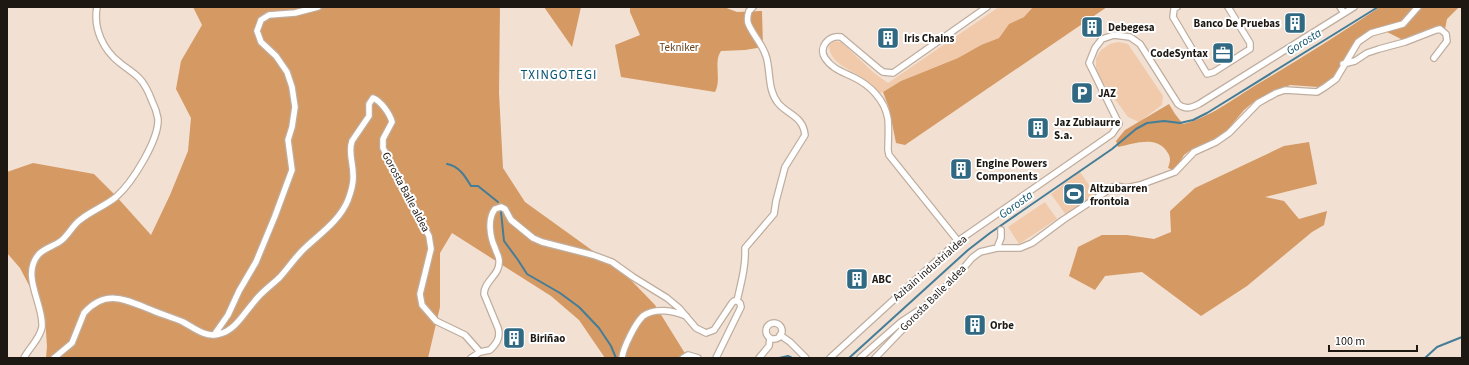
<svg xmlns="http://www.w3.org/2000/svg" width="1469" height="365" font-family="'Source Sans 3',sans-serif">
<rect width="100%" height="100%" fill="#f2e0d2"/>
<!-- green -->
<path fill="#f0caab" d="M999,7H1033L1024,17L1009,24L999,38L981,45L958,58L901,81L883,92L881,93C874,87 868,81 861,77C848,68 830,63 829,46L833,41L841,42L874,73L888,83Z
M1118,42L1128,44L1163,96L1162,105L1139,122L1128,117L1098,76L1096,67V58L1101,50L1110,44Z
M1080,172L1096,195L1066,215L1051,194Z
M1045,202L1057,219L1019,244L1008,227Z"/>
<!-- forest -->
<path fill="#d59964" d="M193,7H500L499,93L503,168L525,202L625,274L655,305L686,355L687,358H605L579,320L551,296L452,233L440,253V307L428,358H46L47,347L45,316L20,268L7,253V172L33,163L94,174L115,195L151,235L170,195L188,151L191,118L176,89L181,61L202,25Z
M544,7H581L572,47Z
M630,7H724L737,12L761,11H762L763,47L745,50L721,51C713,62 722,79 715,92L621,77L615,45L640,35L630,12Z
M1033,7H1107L905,145L896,143L889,108L883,92L901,81L958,58L981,45L999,38L1009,24L1024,17Z
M1380,7H1459L1447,19L1445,29L1438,27L1403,40L1379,28L1357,40L1332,78L1326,85L1318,87L1290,85L1256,100L1244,110L1224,134L1207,143L1192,149L1184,155L1177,167L1173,170L1168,168C1171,160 1171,156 1165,149C1153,136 1133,144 1118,147L1116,141L1125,130L1169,104L1175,114L1183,124C1209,118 1233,99 1256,85C1298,60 1340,34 1380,7Z
M1309,142L1317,184L1265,197L1284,201L1299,219L1327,211L1324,225L1312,232L1247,286L1201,316L1142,272L1105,276L1095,290L1069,276L1078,247L1102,235H1127L1154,239L1171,232L1170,211L1195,188L1284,146Z"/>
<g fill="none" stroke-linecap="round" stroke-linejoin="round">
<!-- stream -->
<path stroke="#447d97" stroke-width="2" d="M447,164C459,166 465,176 471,186H478L498,202
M501,212L504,241L518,260L527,274L560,293L579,307L599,328L611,346L616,358
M779,358L788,356L792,358
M849,358L968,250L990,233L1112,149L1136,129L1147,123L1164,121L1180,123L1193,120L1207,113L1378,7
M1425,358L1437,347L1462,337"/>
<!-- minor casing -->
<g stroke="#bfae9f" stroke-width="8">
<path id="minor" d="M1177,7L1174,9L1173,17L1207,74L1214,72L1250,49V43L1228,7
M1340,7L1344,13
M1343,64L1355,61L1367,53L1379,49L1405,42L1436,30L1440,29L1446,34L1447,41L1434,58
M958,241L889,155L888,150C888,140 889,129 888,119C885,100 870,85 853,77C843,72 832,69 825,58C818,47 829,35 841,37L879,69L883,72L893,73L987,7
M997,248H1020L1032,243L1063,220L1113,187L1117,186L1126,188L1140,185L1175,172L1194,152L1216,142L1229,133L1258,103L1276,93L1285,90L1317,92L1325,87L1336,79L1358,42L1371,33L1403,24L1418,7
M737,301C741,283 746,266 745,248L774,214L776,201L785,167L805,135C803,116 788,115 778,103C767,89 771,71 766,56C762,43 752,34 748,23C747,19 748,14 749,11L753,7
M766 331a8 8 0 1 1 16 0a8 8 0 1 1-16 0Z
M214,335L228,315L239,291L256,262L275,216L292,170L288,140L292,127L295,107L292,87L287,72L276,56L261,42L257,31L261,20L269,15L295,13L318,7
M780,335L790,342L806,358
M24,358C29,348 40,339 42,327C44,304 20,275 39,254C46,247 55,246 62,240C69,234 73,225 80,220C91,211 105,206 116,197C132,183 159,140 158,119C157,113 155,107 152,101C149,93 145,84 139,78C133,72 126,68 120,63C103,50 93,28 97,7
M54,358L72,343L84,313C105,289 124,299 149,309C160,314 172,317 183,322C194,328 206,338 219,334C235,331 244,313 254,302C261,292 272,285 280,277C289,267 296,256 306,247C321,233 340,220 348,200C351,192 354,182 353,174C353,162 348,152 352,141L369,116V104L373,98C381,101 390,114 392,122L383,139V148L429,236L431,249L420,294L422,305L436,321L465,335L480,352L490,350C496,344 501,338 498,328L484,294C484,280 501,275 499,260C499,256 496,252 495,248C490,237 487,219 495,209L501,207L505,209L511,220L533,238L542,242L593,255L612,262L633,277L667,298L679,308L696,328L706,333L714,330L732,303L734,301H737L740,303L741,307L716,358
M471,358L480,352
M622,358C623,349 627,342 631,334C634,328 638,321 643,316C655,307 674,311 686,316
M683,358L688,355L698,358
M759,358L769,346L770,338
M830,358L958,241L1112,134L1119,124L1089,63L1095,48L1102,39L1114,35L1130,37L1140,44L1178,104C1185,110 1191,108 1199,104L1354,7
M860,358L901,322L919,310
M875,358L923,308L956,277L972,258L980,252L997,248L1001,238V230"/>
</g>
<!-- minor -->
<use href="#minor" stroke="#fff" stroke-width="5.5"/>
</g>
<!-- icons -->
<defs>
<g id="building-square" transform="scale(1.15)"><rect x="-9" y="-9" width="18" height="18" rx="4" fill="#316983" stroke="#fff"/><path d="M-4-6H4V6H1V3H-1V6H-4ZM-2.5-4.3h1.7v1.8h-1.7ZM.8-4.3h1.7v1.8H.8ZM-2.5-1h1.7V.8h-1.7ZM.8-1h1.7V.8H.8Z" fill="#fff"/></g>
<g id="office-square" transform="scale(1.15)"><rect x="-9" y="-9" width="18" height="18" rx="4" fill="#316983" stroke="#fff"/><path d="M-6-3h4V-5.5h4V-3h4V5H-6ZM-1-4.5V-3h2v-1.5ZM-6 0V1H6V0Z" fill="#fff"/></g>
<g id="parking-square" transform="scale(1.15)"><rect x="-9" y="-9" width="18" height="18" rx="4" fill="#316983" stroke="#fff"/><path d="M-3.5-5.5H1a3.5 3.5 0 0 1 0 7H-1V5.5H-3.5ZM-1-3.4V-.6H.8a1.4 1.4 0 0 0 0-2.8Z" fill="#fff"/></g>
<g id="stadium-square" transform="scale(1.15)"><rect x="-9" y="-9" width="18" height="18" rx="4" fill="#316983" stroke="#fff"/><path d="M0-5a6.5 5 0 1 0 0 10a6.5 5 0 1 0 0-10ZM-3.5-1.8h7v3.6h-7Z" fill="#fff"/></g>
</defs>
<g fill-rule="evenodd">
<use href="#building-square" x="1295" y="23"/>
<use href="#building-square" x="1092" y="27"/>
<use href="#building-square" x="888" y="38"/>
<use href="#office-square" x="1223" y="53"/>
<use href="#parking-square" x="1082" y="93"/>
<use href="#building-square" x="1038" y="128"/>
<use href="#building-square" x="961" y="169"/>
<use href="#stadium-square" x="1074" y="194"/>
<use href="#building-square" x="857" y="279"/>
<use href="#building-square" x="975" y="325"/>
<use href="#building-square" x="514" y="338"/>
</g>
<g text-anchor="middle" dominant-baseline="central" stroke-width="4" stroke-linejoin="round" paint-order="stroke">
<!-- poi labels -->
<g font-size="11" font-weight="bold" fill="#1e1813" stroke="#fff" text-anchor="start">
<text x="1280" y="23" text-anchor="end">Banco De Pruebas</text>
<text x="1108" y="27">Debegesa</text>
<text x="904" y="38">Iris Chains</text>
<text x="1208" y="53" text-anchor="end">CodeSyntax</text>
<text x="1098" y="93">JAZ</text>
<text x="1054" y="122">Jaz Zubiaurre<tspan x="1054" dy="13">S.a.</tspan></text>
<text x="976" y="163">Engine Powers<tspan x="976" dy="13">Components</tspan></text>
<text x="1090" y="188">Altzubarren<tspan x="1090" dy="13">frontoia</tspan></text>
<text x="872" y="279">ABC</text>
<text x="990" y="325">Orbe</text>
<text x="530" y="338">Biriñao</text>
</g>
<!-- park labels -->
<g font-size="11" fill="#694119" stroke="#fff">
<text x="679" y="47">Tekniker</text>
</g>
<!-- street labels -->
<g font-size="11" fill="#1e1813" stroke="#fff">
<text transform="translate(406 192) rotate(62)">Gorosta Balle aldea</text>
<text transform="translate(930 268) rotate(-41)">Azitain industrialdea</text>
<text transform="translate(933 298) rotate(-45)">Gorosta Balle aldea</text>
</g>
<!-- water labels -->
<g font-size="12" font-style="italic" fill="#0b516c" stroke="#fff">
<text transform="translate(1304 42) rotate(-32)">Gorosta</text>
<text transform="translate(1016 205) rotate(-36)">Gorosta</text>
</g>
<!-- quarter labels -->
<g font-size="13" letter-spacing="1" fill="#08536f" stroke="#fff">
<text x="559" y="75">TXINGOTEGI</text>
</g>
</g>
<!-- border -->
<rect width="1469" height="365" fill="none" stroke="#1e1813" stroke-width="16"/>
<!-- scale -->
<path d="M1329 345v6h88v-6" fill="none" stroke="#1e1813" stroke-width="2"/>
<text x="1335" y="345" font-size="12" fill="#1e1813" stroke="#ffffff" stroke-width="3" paint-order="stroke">100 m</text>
</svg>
